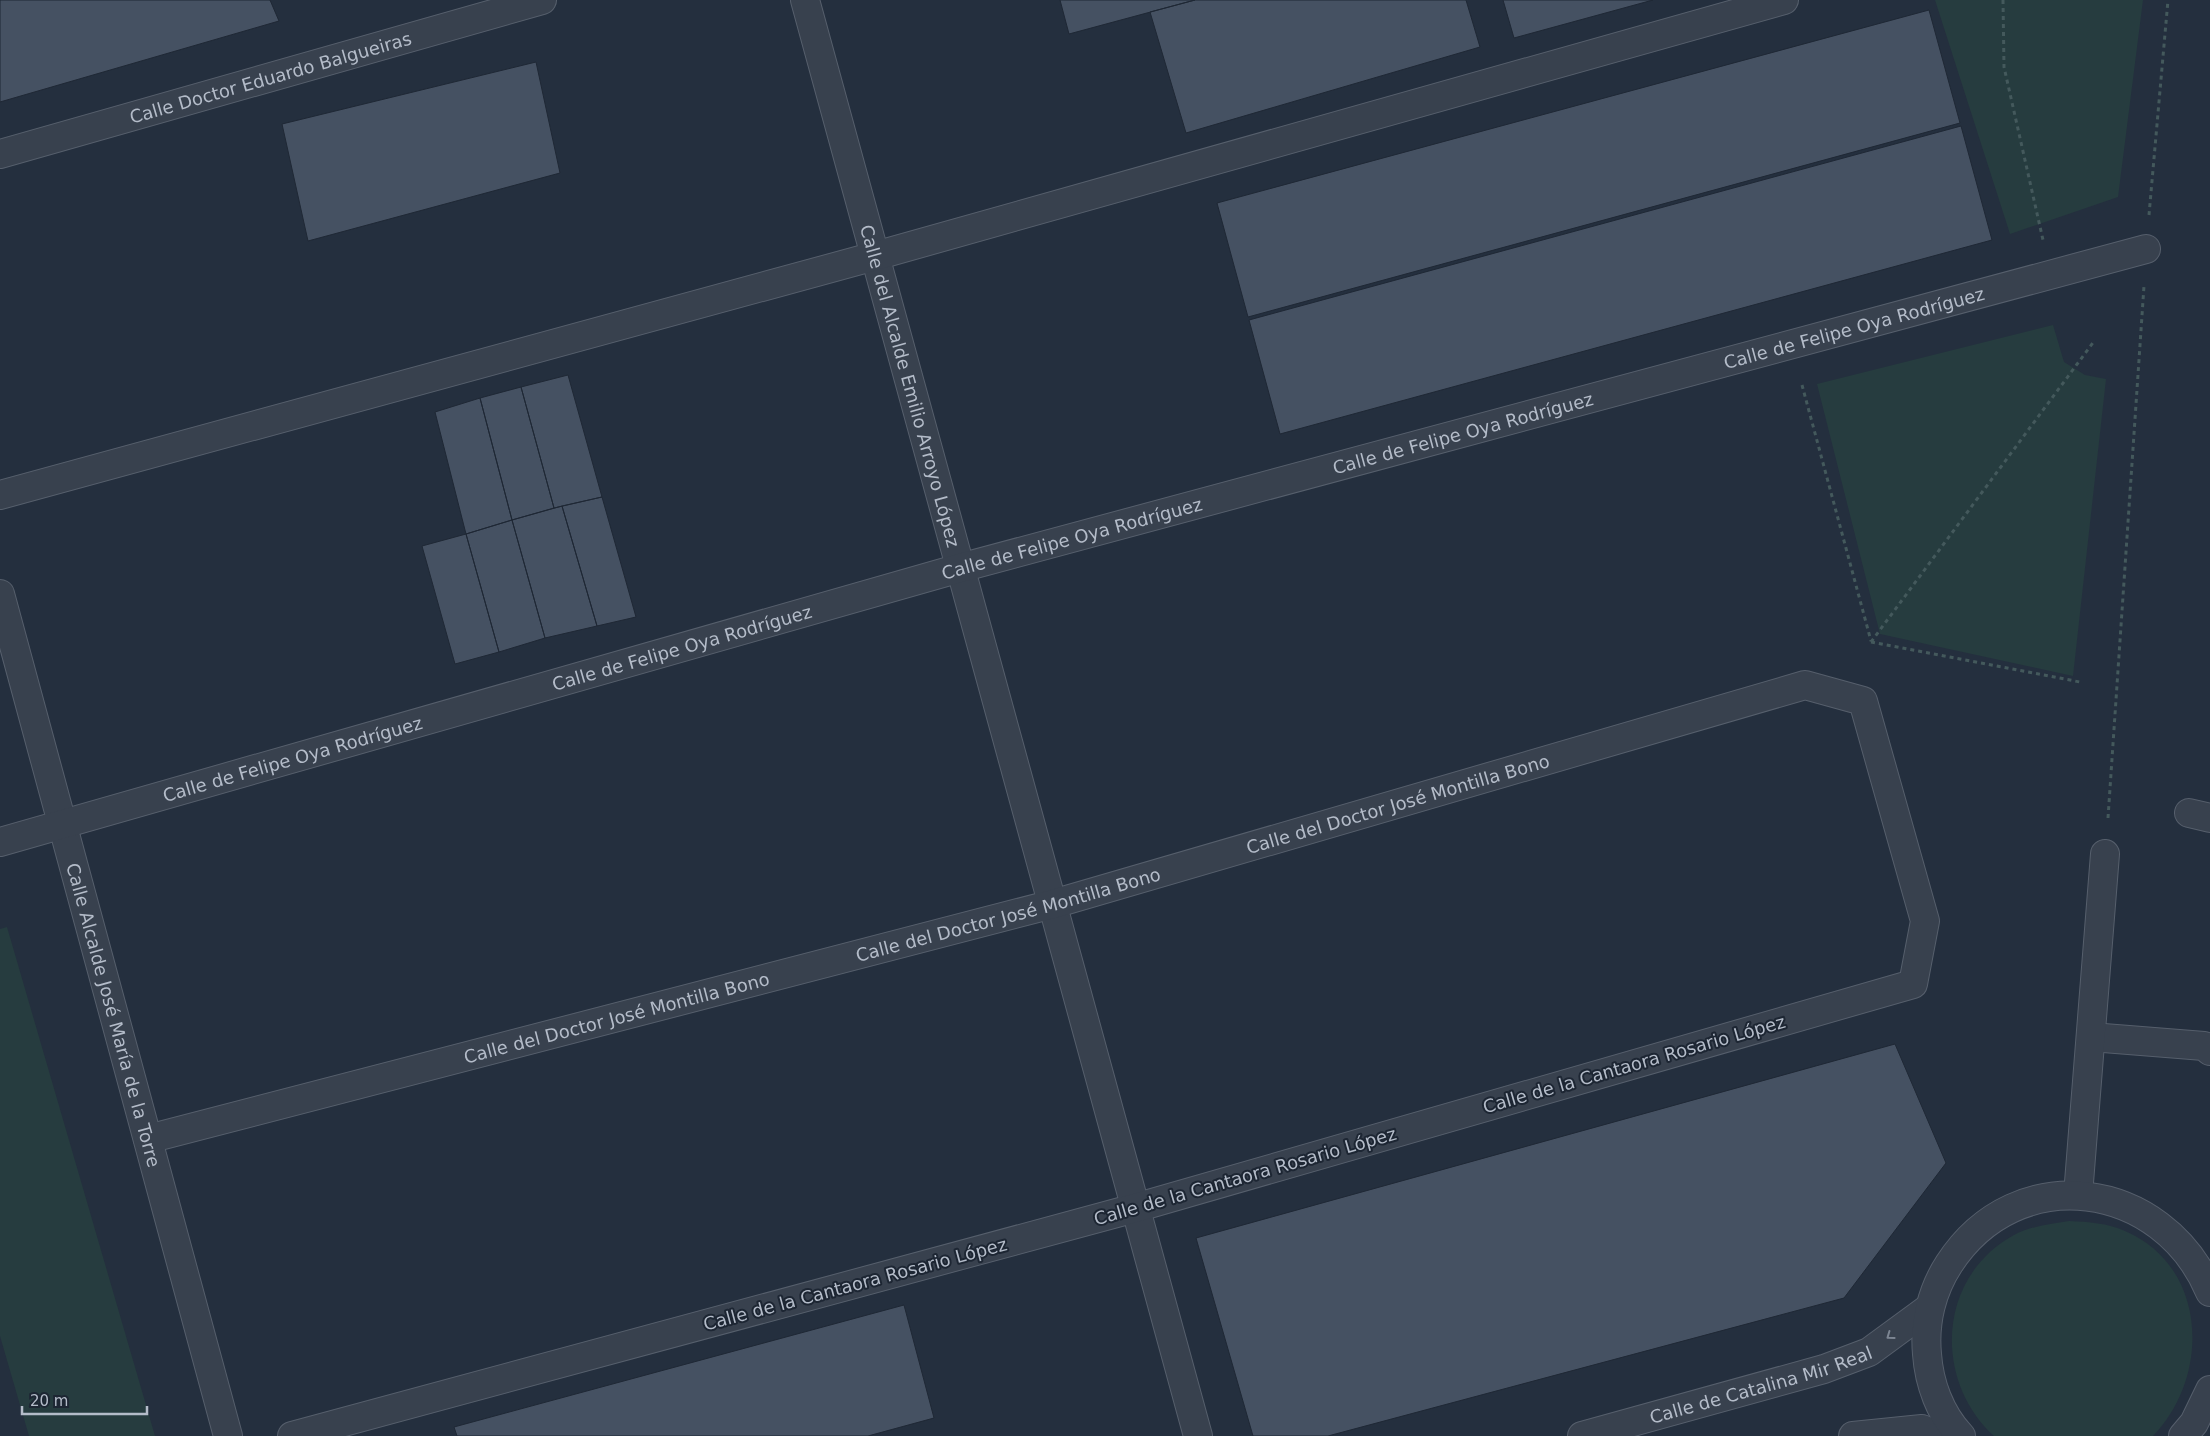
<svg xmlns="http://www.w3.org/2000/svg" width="2210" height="1436" font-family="'DejaVu Sans',sans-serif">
<rect width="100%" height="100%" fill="#242f3e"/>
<!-- green -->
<path fill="#263c3f" d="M1935,0H2143L2118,197L2010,234Z
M2053,325L2064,362L2085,375L2106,379L2073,676L1880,634L1817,384Z
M7,927L155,1436H29L0,1336V929Z
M2069,1221C2089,1222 2107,1223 2125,1231C2209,1267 2210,1378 2153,1436H1994C1933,1380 1937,1277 2014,1235C2031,1226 2050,1224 2069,1221Z"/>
<!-- building -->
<path fill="#455162" stroke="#1f2835" d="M0,0H270L279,21L0,102Z
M1060,0H1195L1069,34Z
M1195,0H1466L1480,47L1186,133L1150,12Z
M1503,0H1653L1514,38Z
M1929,10L1960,123L1248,317L1217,203Z
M536,62L560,173L308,241L282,124Z
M1961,126L1992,240L1280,434L1249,320Z
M568,375L602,497L554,508L521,387Z
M521,387L554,508L512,520L480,398Z
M480,398L512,520L466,534L435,412Z
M602,497L636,617L597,626L562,506Z
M562,506L597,626L545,638L512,520Z
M512,520L545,638L499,652L466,534Z
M466,534L499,652L455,664L422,546Z
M1895,1044L1946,1163L1844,1298L1328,1436H1253L1196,1238Z
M904,1305L934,1418L868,1436H457L454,1427Z"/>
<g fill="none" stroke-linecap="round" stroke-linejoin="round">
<!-- minor casing -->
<g stroke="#565f6c" stroke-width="30">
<g id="minor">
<path id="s1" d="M805,0L1198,1436"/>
<path id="s2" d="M0,154L542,0"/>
<path d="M0,495L875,256L1784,0"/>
<path id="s3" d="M0,594L228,1436"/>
<path d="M2189,813L2210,818"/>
<path id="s4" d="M0,842L960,568L2146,249"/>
<path d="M2091,1037L2204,1046L2210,1051"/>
<path id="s5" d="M148,1139L1053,904L1805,685L1863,701L1925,921L1913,984L1135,1208L292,1436"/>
<path d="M2078,1195L2105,854"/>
<path id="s6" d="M1582,1436L1824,1369L1869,1352L1929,1308"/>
<path d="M1853,1436L1922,1429L1939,1436"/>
<path d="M1961,1436C1940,1414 1929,1383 1927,1354C1924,1322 1932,1290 1949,1264C2017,1159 2163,1180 2210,1292"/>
<path d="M2183,1436L2194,1423L2210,1390"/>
</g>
</g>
<!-- path -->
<path stroke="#44595c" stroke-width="3" stroke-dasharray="4 4" stroke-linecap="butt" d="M2003,0L2004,67L2043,240
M2149,215L2168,0
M1802,385L1871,641
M1871,642L2095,340
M1871,642L2080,682
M2108,818L2144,286"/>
<!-- minor -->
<use href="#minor" stroke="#38414e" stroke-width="28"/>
</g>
<!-- one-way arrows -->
<defs><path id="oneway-chevron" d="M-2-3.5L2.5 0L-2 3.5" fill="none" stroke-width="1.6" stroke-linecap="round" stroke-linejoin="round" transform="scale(1.25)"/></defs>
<use stroke="#7c8592" href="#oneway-chevron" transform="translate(1890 1336) rotate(144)"/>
<g text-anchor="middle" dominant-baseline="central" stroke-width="4" stroke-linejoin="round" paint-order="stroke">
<!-- street labels -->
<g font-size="18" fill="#b4bcc9" stroke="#1d2633">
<text stroke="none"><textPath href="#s2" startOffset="281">Calle Doctor Eduardo Balgueiras</textPath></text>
<text stroke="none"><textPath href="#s4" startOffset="1924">Calle de Felipe Oya Rodríguez</textPath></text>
<text stroke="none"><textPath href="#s1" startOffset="400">Calle del Alcalde Emilio Arroyo López</textPath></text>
<text stroke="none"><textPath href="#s4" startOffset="1519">Calle de Felipe Oya Rodríguez</textPath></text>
<text stroke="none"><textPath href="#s4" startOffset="1114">Calle de Felipe Oya Rodríguez</textPath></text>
<text stroke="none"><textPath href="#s4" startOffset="709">Calle de Felipe Oya Rodríguez</textPath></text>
<text stroke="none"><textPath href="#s4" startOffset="304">Calle de Felipe Oya Rodríguez</textPath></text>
<text stroke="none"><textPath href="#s5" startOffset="1294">Calle del Doctor José Montilla Bono</textPath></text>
<text stroke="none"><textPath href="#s5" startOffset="889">Calle del Doctor José Montilla Bono</textPath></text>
<text stroke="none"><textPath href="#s3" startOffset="436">Calle Alcalde José María de la Torre</textPath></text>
<text stroke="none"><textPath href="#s5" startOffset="484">Calle del Doctor José Montilla Bono</textPath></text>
<text transform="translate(1634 1064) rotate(-16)">Calle de la Cantaora Rosario López</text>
<text transform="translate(1245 1176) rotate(-16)">Calle de la Cantaora Rosario López</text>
<text transform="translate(855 1284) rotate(-15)">Calle de la Cantaora Rosario López</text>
<text stroke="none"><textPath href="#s6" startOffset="186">Calle de Catalina Mir Real</textPath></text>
</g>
</g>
<!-- scale -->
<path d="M22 1406v8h125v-8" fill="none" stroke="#b4bcc9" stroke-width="2.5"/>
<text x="30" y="1406" font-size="15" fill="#b4bcc9" stroke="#1d2633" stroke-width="4" paint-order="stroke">20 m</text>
</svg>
